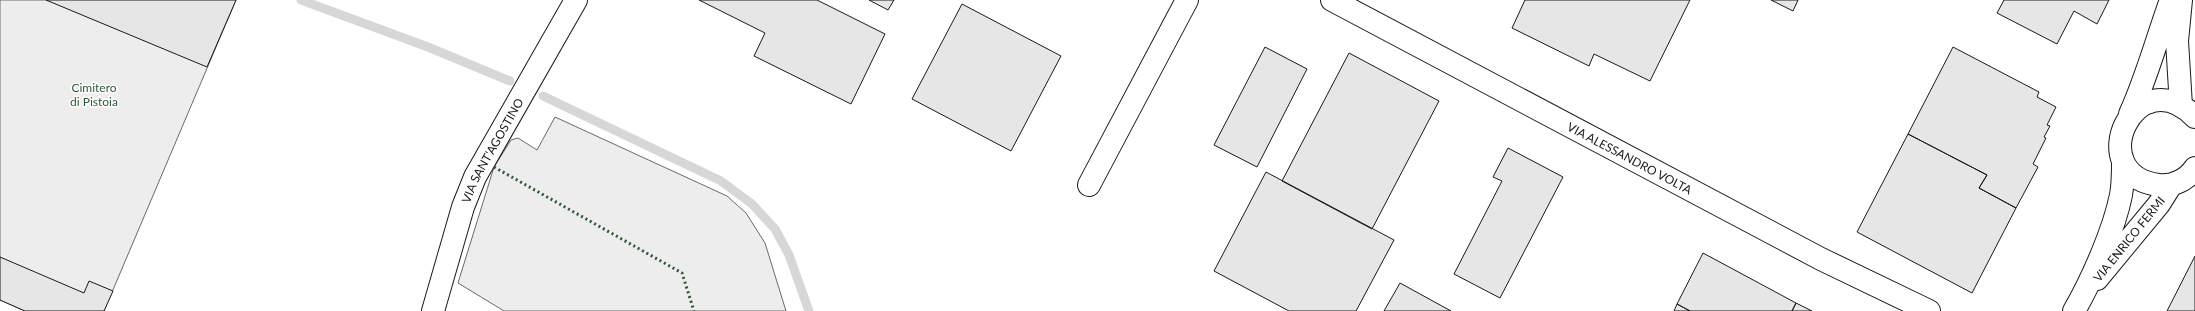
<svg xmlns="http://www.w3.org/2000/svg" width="2195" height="311" font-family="Lato,sans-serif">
<rect width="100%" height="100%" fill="#fff"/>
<!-- built -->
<path fill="#ededed" stroke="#6a6a6a" d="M0,0H236L104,311H25L0,300Z
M555,117L727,196L746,213L765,243L786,311H504L458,283L494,167L511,140L518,138L537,150Z"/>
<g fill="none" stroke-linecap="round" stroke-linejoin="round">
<!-- stream -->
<path stroke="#d7d7d7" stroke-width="9" d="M301,0L428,47L510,81
M543,96L721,181L752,204L775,229L789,255L809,311"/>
</g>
<!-- building -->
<path fill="#e6e6e6" stroke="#1a1a1a" d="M46,0H236L207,67Z
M699,0H817L885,34L851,104L754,56L765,33Z
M869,0H894L888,10Z
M1525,0H1690L1650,81L1594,54L1589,66L1512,28Z
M1771,0H1798L1793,11Z
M2004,0H2109L2097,24L2074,11L2057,44L1997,13Z
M962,4L1061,56L1011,151L912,99Z
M1265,47L1307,69L1257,167L1214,145Z
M1953,47L2039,92L2037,97L2056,107L2047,125L2050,126L2044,137L2046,138L2033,164L2038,167L2016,208L1979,188L1987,175L1908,134Z
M1349,53L1439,101L1372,229L1282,181Z
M1908,134L1987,175L1979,188L2016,208L1972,293L1857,232Z
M1508,148L1563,177L1500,298L1454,274L1502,181L1493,177Z
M1266,172L1394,240L1356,311H1289L1214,271Z
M1703,253L1796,303L1792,311H1690L1677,304Z
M2195,256V311H2167Z
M0,257L84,293L89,281L113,291L104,311H25L0,300Z
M1400,283L1451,311H1384Z
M1796,303L1812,311H1792Z
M1677,304L1690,311H1674Z"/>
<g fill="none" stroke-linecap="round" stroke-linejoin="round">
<!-- minor casing -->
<g stroke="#1a1a1a" stroke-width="24">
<g id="minor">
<path id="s1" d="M1332,0L1821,259L1929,311"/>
<path d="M1089,185L1187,0"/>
<path id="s2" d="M433,311L463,207L475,177L576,0"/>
</g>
</g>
<!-- tertiary casing -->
<g stroke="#1a1a1a" stroke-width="24">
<path id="tertiary" d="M2181,106L2177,41L2181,0
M2130,114C2147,77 2157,38 2171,0
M2195,117C2136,57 2081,174 2158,185C2172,187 2187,180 2195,168
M2097,279L2159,204L2171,185
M2074,311C2092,280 2114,230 2121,195C2123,184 2123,172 2123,162"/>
</g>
<!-- minor -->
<use href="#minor" stroke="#fff" stroke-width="22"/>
<!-- tertiary -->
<use href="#tertiary" stroke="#fff" stroke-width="22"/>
<!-- hedge -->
<path stroke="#2b5a34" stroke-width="3" stroke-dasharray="2 3" stroke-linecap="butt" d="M494,167L682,273L694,311"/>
</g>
<g text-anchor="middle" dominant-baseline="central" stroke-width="3" stroke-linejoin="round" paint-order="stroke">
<!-- park labels -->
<g font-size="12" fill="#2b5a34" stroke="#fff">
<text x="94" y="87">Cimitero<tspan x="94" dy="14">di Pistoia</tspan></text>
</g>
<!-- street labels -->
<g font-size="12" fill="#1a1a1a" stroke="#fff">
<text stroke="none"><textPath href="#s2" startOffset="172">VIA SANT'AGOSTINO</textPath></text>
<text stroke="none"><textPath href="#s1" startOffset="337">VIA ALESSANDRO VOLTA</textPath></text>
<text transform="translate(2129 239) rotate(-51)">VIA ENRICO FERMI</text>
</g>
</g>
</svg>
